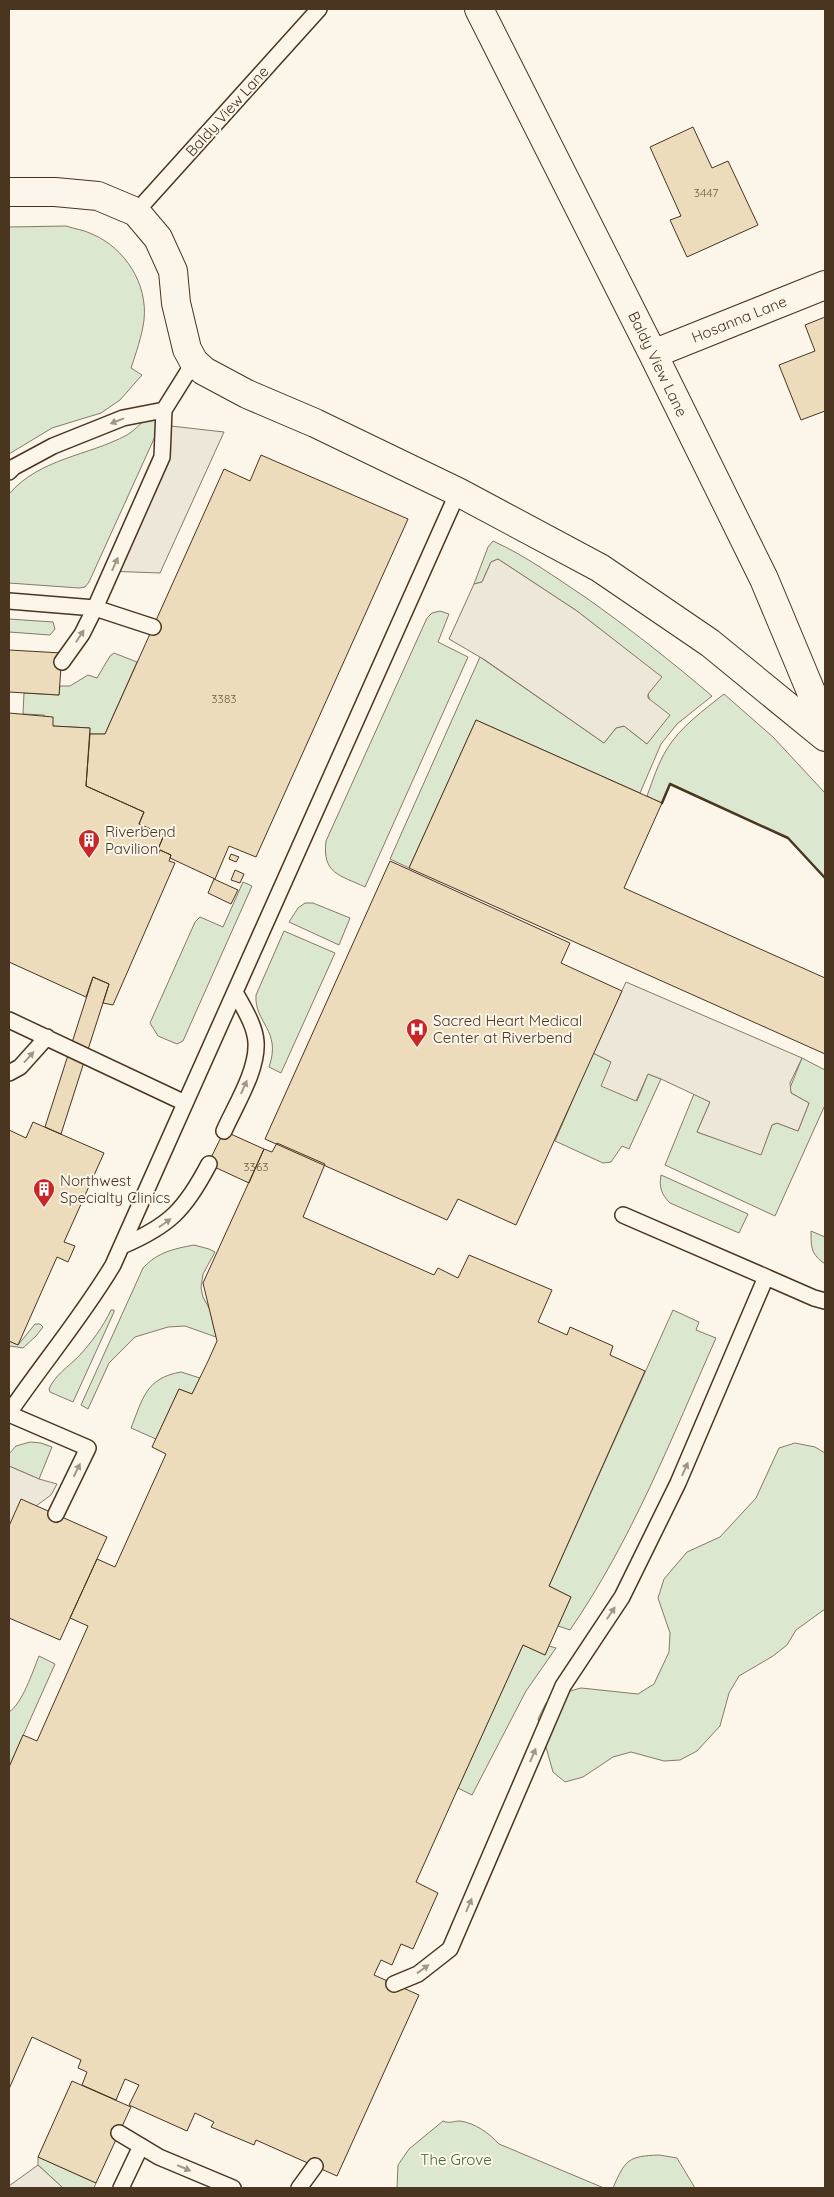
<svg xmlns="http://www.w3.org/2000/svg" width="834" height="2197" font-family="Quicksand,sans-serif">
<rect width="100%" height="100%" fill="#fbf6e9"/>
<!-- green -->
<path fill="#dce7d0" stroke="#887966" d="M66,226C75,229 84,230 92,234C125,248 148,284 144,320C142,336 136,353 131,368L142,375L120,400L101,413L52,428L9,454V227Z
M147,418L158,419V430L89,582L85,587L79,588L9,583V494C40,458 88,456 127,435C134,431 141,423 147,418Z
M493,541C526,556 555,577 585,597C629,628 671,661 712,696L677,724L661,744L640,793L476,720L409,868L390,859L480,657L604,743L616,728L624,726L647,744L650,701L648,694L661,677L577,611L498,559L491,562L482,582L474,584L488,547Z
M440,611L449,614L438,642L468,657L365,887C340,875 322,874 326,841L427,618L432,613Z
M9,619L53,622L55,629L50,635L9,632Z
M114,653L137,662L105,734H90V728L53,726L44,715L23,714L24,693L59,695L60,686H70L88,675L97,678L110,656Z
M724,694L773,737L825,793V878L788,838L670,784L662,803L647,796C653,780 658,763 667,749C680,727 704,710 724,694Z
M243,882L252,886L183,1041L177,1044L158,1036L150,1023L195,922L200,917L223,927Z
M305,903H313L350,918L339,945L289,922L298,908Z
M284,931L335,953L281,1073L269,1067C282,1030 254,1023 256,995Z
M593,1053L611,1062L637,1101L648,1074L661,1079L629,1149L622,1146L611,1162L603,1163L555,1141Z
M802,1058L825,1070V1105L775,1216L665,1165L694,1094L710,1102L697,1132L761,1154L772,1125L777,1123L798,1131L809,1103L791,1093L790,1088Z
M661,1175L748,1214L739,1233L670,1203C661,1194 659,1187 661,1175Z
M811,1231L825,1237V1264C811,1254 811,1248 811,1231Z
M194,1245L209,1249L215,1252L203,1274L201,1288L203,1297L210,1310L216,1337L185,1326L168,1327L135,1337L109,1363L88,1409L81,1405L143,1268C158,1252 173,1249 194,1245Z
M111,1310H114V1312L73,1402L50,1392L49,1389C55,1375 68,1367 79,1356C91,1343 103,1327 111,1310Z
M673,1310L699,1322L696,1330L716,1338C672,1437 632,1540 570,1630L558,1626L571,1597L549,1586Z
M35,1324H40L43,1327L36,1336L23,1348L10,1346L9,1350V1341L18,1345Z
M181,1372L200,1378L192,1394L179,1389L156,1439L131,1428C143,1398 146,1378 181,1372Z
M30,1442L41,1443L52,1447L39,1479L9,1466V1454L16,1446Z
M795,1443L815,1447L825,1453V1609L796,1630L787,1645L773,1656L739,1676L729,1693L720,1726L697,1751L680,1760L664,1761L631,1752L613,1757L583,1777L565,1782L553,1772L538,1719L546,1703L563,1693L581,1688L638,1694L654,1684L669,1652L670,1633L658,1598L664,1579L687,1552L720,1537L756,1498L779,1448Z
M523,1645L545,1655L549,1646L556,1648L526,1691L472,1795L458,1788Z
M39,1656L55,1664L9,1767V1712C22,1704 33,1671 39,1656Z
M443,2121C450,2124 453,2121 460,2121C475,2123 489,2133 499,2144L604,2188H397L398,2165L409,2149Z
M659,2155L677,2158L695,2188H613C625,2160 628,2156 659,2155Z
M38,2157L96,2183L94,2188H63L38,2165Z"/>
<!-- parking -->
<path fill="#ede7d9" stroke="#887966" d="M171,426L224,432L160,573L105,571Z
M498,559L577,611L662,677L648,694V698L670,715L647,744L624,726L616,728L604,743L485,660L449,639L474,584L482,582L491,562Z
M626,982L802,1058L790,1083L791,1093L809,1103L798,1131L777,1123L772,1125L761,1155L697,1132L710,1102L661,1079L648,1074L636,1101L601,1086L611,1062L593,1053Z
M9,1466L39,1479L57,1484L51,1495L36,1506L9,1568Z
M38,2165L63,2188H9V2186Z"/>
<!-- building -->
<path fill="#ecdcbc" stroke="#4a3520" d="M693,127L712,168L728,161L758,225L687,257L670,220L681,216L650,147Z
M825,317V411L801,420L779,365L815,351L805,325Z
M261,455L408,519L256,857L229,846L215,879L170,858L171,855L160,850L158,855L156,854L164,835L139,824L144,812L86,786L90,734H105L224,469L250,481Z
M9,650L62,653L59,695L9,692Z
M9,713L53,717V726L90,728L86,786L144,812L139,824L164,835L156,854L158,855L160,850L171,855L169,861L175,863L113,1005L103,1003L109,984L93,977L86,997L9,962Z
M476,720L662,803L624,888L825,978V1054L409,868Z
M231,854L239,857L236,862L229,859Z
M390,861L570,943L561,963L622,991L516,1225L458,1199L447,1220L265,1139Z
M235,870L244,874L240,883L231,880Z
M214,879L238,890L231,904L208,893Z
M93,977L109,984L61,1134L45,1127Z
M33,1122L104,1153L64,1242L75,1246L68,1262L57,1257L18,1345L9,1341V1130L26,1138Z
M224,1131L264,1149L249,1183L208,1164Z
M277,1143L325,1164L303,1217L434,1275L438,1268L458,1278L469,1255L552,1290L538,1322L567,1335L570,1327L613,1346L610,1355L645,1371L549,1586L571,1597L545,1655L523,1645L455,1795L416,1882L438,1893L413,1949L401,1944L392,1965L381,1960L374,1975L419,1995L337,2176L256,2140L254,2145L211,2127L214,2122L195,2113L187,2131L129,2105L139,2085L125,2079L116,2100L82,2085L87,2072L78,2068L81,2060L32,2037L9,2089V1767L23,1735L37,1741L88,1626L70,1618L97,1559L115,1567L166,1454L152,1447L179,1389L192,1394L209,1359L217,1341L203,1283L264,1149L272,1152Z
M21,1499L107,1537L60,1640L9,1618V1526Z
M72,2081L131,2107L96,2183L38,2157Z"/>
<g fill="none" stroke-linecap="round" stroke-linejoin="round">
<!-- service casing -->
<g stroke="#4a3520" stroke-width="18">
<path id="service" d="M136,212L319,9
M9,472L14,467L53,446L123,418L164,410
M9,601L95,608L153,627
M62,662L82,634L95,608L162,457L164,410L194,362
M9,1020L185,1103
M9,1073L20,1067L47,1037
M224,1131C235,1106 258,1070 256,1042C255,1025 243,1007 235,992
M623,1215L766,1277
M122,1246C169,1226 185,1210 209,1164
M9,1413C43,1363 82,1317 113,1265L458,492
M9,1414L88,1448L56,1514
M394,1984L418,1974L450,1949L563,1686L622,1597L678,1483L766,1277L814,1298L825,1301
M119,2133L159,2157L233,2188
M121,2188L141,2146
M299,2188L315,2166"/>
</g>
<!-- minor casing -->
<g stroke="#4a3520" stroke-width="30">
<path id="minor" d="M479,9L653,354L764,579L825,725
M9,192H55L98,196L136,212L158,238L173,271L176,303L187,349L194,362L204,371L247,394L315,423L458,492L600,568L710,643L825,737
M653,354L825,285"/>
</g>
<!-- service -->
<use href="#service" stroke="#fbf6e9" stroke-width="15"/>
<!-- minor -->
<use href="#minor" stroke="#fbf6e9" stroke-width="28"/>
<!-- wall -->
<path stroke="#4a3520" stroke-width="2.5" d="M662,803L670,784L788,838L825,878"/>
</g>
<!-- one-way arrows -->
<defs><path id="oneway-solid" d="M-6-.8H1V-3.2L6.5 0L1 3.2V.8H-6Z" transform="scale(1.25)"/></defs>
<g fill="#a29684">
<use href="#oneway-solid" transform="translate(117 421) rotate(159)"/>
<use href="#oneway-solid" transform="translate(115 564) rotate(-66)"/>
<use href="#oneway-solid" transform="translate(80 636) rotate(-57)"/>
<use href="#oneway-solid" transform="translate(29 1057) rotate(-48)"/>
<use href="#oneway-solid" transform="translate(244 1087) rotate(-66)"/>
<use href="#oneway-solid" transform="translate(165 1223) rotate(-35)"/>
<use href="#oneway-solid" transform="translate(685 1469) rotate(-66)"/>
<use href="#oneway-solid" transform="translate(77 1470) rotate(-64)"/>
<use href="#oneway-solid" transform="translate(611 1613) rotate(-56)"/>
<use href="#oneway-solid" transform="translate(533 1755) rotate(-67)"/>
<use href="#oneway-solid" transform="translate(469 1905) rotate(-67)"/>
<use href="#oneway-solid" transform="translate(423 1969) rotate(-36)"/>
<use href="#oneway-solid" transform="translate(184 2168) rotate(23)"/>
</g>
<!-- icons -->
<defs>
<g id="building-pin" transform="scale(1.125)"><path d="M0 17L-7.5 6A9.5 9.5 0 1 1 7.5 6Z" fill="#c62828" stroke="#fbf6e9"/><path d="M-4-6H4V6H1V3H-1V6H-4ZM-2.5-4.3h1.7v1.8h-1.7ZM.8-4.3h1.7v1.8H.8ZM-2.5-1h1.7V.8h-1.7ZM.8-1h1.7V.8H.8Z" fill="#fff"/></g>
<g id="hospital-pin" transform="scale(1.125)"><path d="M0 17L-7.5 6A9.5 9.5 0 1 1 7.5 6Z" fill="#c62828" stroke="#fbf6e9"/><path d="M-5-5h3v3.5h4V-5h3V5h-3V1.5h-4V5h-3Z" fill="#fff"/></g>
</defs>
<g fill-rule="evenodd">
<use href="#building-pin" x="89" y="840"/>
<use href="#hospital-pin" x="417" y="1029"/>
<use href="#building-pin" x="44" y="1189"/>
</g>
<g text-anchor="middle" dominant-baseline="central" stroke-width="4" stroke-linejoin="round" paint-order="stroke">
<!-- number labels -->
<g font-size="12" fill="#725f47">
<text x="706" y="192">3447</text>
<text x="224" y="698">3383</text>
<text x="256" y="1166">3363</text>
</g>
<!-- street labels -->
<g font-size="15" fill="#4a3520" stroke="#fbf6e9">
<text transform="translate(227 111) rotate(-48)">Baldy View Lane</text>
<text transform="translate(739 319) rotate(-22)">Hosanna Lane</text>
<text transform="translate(658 364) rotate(64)">Baldy View Lane</text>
</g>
<!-- poi labels -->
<g font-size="15" fill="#4a3520" stroke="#fbf6e9" text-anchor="start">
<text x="105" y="831">Riverbend<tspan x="105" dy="17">Pavilion</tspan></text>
<text x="433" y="1020">Sacred Heart Medical<tspan x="433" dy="17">Center at Riverbend</tspan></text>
<text x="60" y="1180">Northwest<tspan x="60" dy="17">Specialty Clinics</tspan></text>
</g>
<!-- park labels -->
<g font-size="15" fill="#436837" stroke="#fbf6e9">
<text x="456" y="2159">The Grove</text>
</g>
</g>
<!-- border -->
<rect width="834" height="2197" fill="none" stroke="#4a3520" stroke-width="20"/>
</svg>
